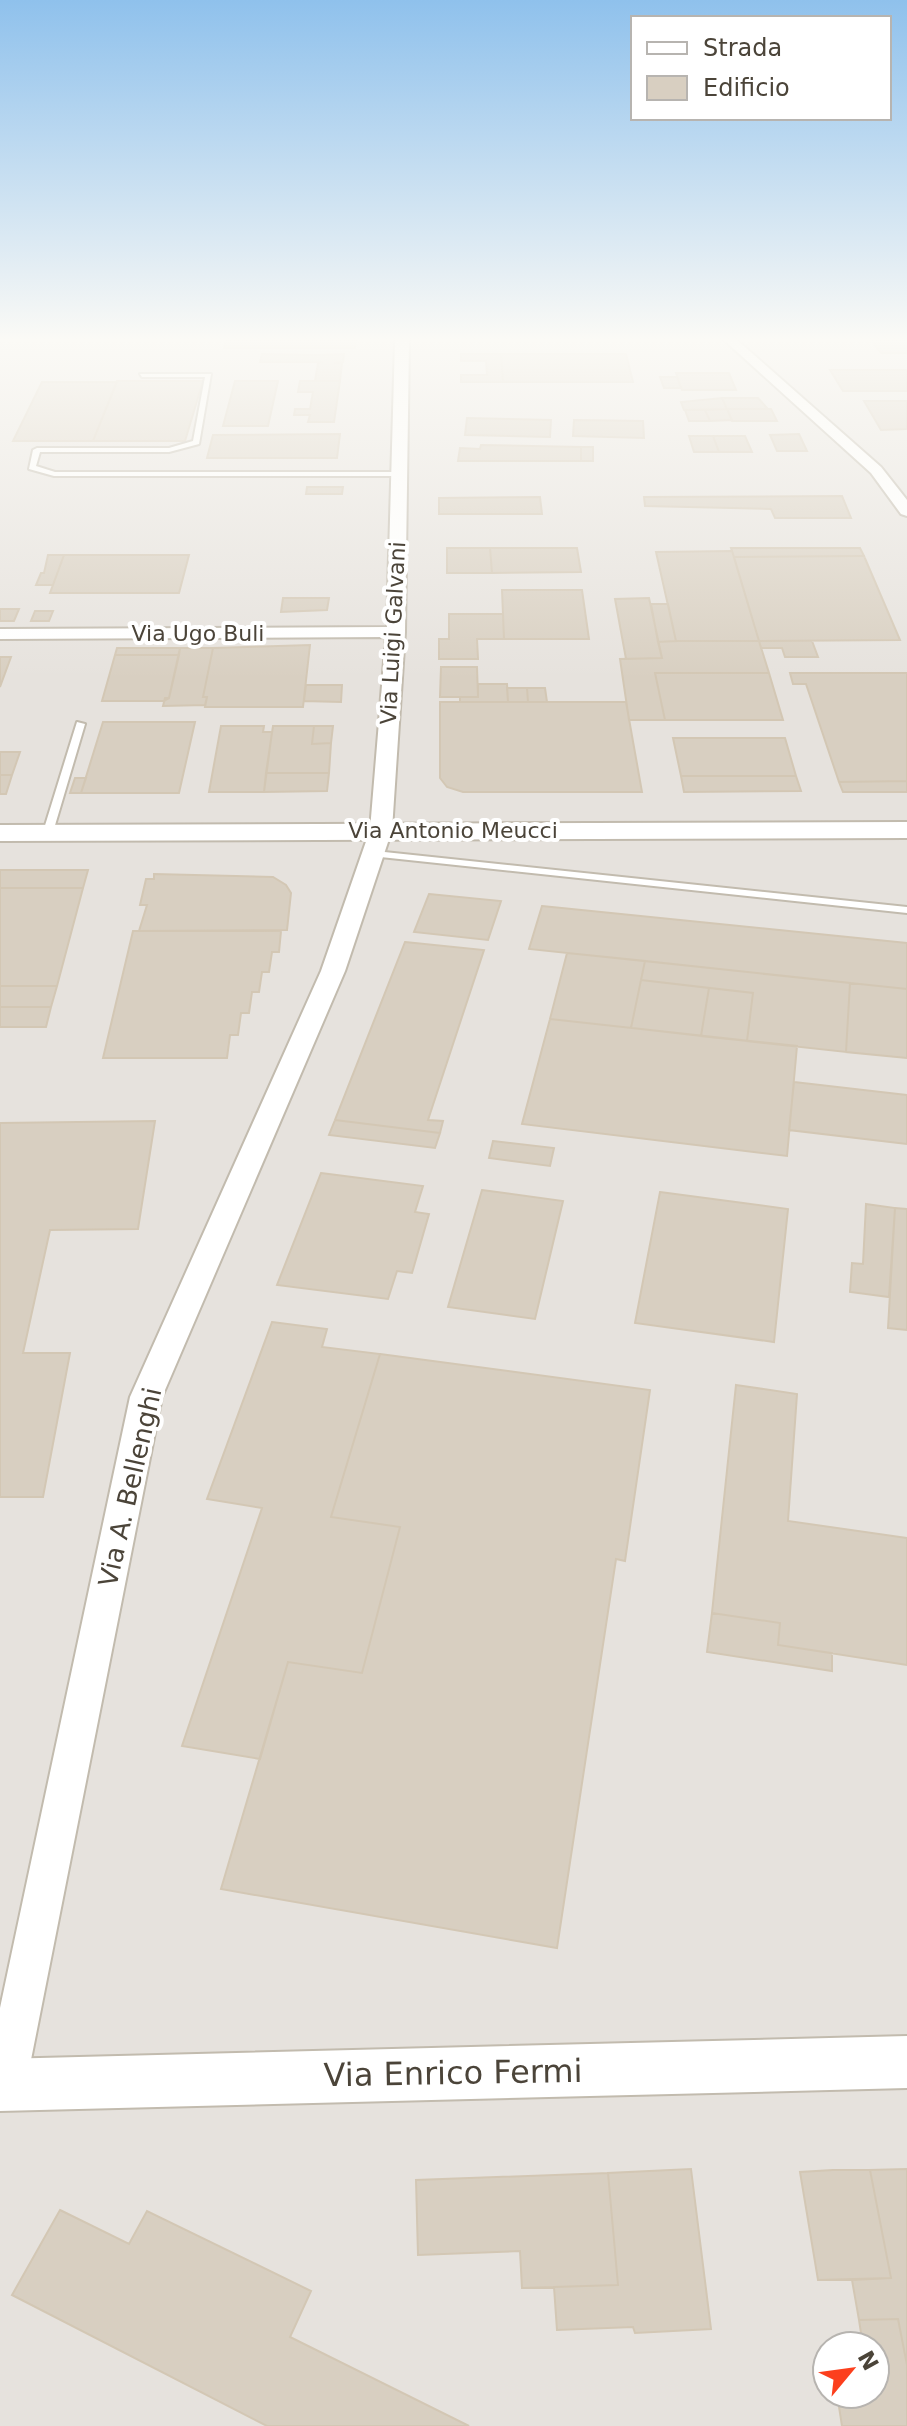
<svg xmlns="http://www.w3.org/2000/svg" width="907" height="2426" font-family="'DejaVu Sans',sans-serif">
<rect width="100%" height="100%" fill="#f6f3ec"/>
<!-- industrial -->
<path fill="#e6e2dd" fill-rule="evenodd" d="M0,340H907V2426H0ZM827,2346H875V2394H827Z"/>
<!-- building -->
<path fill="#d8cfc1" stroke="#d3c7b4" stroke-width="2" d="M226,340H356L355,348H224Z
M871,340H907V353H881Z
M262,354L316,355L344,354L343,362L334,363H342L340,381H315L318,363L323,362H260Z
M461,354H501L503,382H461V375H487L486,361H461Z
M501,354H626L633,382H503Z
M830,370H907V391H843Z
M676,373H729L736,390H682Z
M660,377H677L681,388H664Z
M117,381H203L185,441H93Z
M235,381H278L268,426H223Z
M300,381H340L334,422H308L310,415H294L295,409H310L313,392H298Z
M42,382H117L93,441H13Z
M722,398H758L768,409H727Z
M722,398L727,409L684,410L681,402Z
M864,401H907V429L881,430Z
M727,409L732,420L710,421L705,410Z
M727,409H771L777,421H732Z
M685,410H705L710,421H689Z
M467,418L551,420L550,437L465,435Z
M574,420L643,421L644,438L573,436Z
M340,434L337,458H207L213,435Z
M799,434L807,451H777L770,435Z
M689,436H713L719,452H694Z
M713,436H745L752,452H719Z
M481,445L581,447V461H458L460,448L480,449Z
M581,447H593V461H581Z
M307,487H343L342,494H306Z
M842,496L851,518H775L771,509L645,506L644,497Z
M540,497L542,514H439V498Z
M447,548H490L492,573H447Z
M490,548H577L581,572L492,573Z
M731,548H860L864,556L734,557Z
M732,551L759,641H676L656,552Z
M48,555H64L53,585H36L41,573H44Z
M64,555H189L179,593H50Z
M864,556L900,640L759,641L734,557Z
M502,590H582L589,639H504Z
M283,598H329L327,610L281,612Z
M649,598L662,658L626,659L615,599Z
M651,604H668L676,641L658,642Z
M0,609H19L14,621H0Z
M35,611H53L49,621H31Z
M449,614H503L504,639H477L478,659H439V639H449Z
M676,641H759L769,673H655L665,720H629L620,659L662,658L658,642Z
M759,641H812L818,657H785L782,648H761Z
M310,645L303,707H205L207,697H203L213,648Z
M117,648H180L179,655H115Z
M180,648H213L203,697H207L205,705L163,706L165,698H169Z
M115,655H179L169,698L164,701H102Z
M0,657H11L0,687Z
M441,667H477L478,697H440Z
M655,673H769L783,720H665Z
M790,673H907V781L839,782L806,684H793Z
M478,684H507L508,702H460V697H478Z
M306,685H342L341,702L304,701Z
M507,688H527L528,702H508Z
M527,688H545L547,702H528Z
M440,702H626L642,792H463L447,787L440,778Z
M103,722H195L179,793H81Z
M221,726H264L263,732H272L264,792H209Z
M273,726H314L312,744L331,743L329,773H266Z
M314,726H333L331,743L312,744Z
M673,738H785L796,776H681Z
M0,752H20L12,775H0Z
M266,773H329L327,791L264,792Z
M0,775H12L6,794H0Z
M681,776H796L801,791L684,792Z
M75,778H86L81,793H70Z
M907,781V792H843L839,782Z
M0,870H88L83,888H0Z
M154,874L273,877L286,885L291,893L287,930L139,931L147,905H140L146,879H154Z
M0,888H83L57,986H0Z
M429,894L501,901L488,940L414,932Z
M542,906L907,943V989L529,949Z
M133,931H281L279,952H272L269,972H262L259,992H252L249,1013H241L238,1035H230L227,1058H103Z
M405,942L484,950L428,1120L443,1121L440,1133L335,1120Z
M567,953L645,961L631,1028L550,1019Z
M645,961L850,983L846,1052L747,1041L753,993L641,980Z
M641,980L709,988L701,1036L631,1028Z
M850,983L907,989V1058L846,1052Z
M0,986H57L51,1007H0Z
M709,988L753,993L747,1041L701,1036Z
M0,1007H51L46,1027H0Z
M550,1019L797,1046L787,1156L522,1124Z
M794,1082L907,1095V1144L789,1130Z
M335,1120L440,1133L435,1148L329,1135Z
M155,1121L138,1229L50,1230L23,1353H70L43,1497H0V1123Z
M493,1141L554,1148L550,1166L489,1158Z
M321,1173L423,1186L415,1212L429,1214L412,1273L397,1271L388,1299L277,1285Z
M482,1190L563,1201L535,1319L448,1307Z
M660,1192L788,1209L774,1342L635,1323Z
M866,1204L895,1208L889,1297L850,1292L852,1263L863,1264Z
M895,1208L907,1209V1330L888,1328Z
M272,1322L327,1329L322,1347L380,1354L331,1517L400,1527L362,1673L288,1662L260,1759L182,1746L262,1508L207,1499Z
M380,1354L650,1390L625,1561L616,1559L557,1948L221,1889L288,1662L362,1673L400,1527L331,1517Z
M736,1385L797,1394L788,1521L907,1538V1665L778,1645L780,1623L712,1613Z
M712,1613L780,1623L778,1645L832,1653V1671L707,1652Z
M691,2169L711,2329L635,2333L633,2327L557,2330L554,2287L618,2285L608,2173Z
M907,2169V2365L898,2319L859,2320L852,2280L891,2278L870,2170Z
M833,2170H870L891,2278L818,2280L800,2172Z
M608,2173L618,2285L522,2288L520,2251L418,2255L416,2180Z
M60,2210L129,2244L147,2211L311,2291L290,2337L469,2426H267L12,2295Z
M898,2319L907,2365V2426H842L837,2394H875V2346H863L859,2320Z"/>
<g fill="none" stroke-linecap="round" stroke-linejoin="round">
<!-- service casing -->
<g stroke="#c2bbae" stroke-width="4">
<path id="service" d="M140,374H211L199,444L169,452H40L36,466L55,472H399L403,474L399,476H54L29,469L33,450L37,448H169L193,441L205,377H142Z
M77,722L85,724L53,832L52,834H44L43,832Z
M375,851L907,907V913L371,856L370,854Z"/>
</g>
<!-- minor casing -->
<g stroke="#c2bbae" stroke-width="4">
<path id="minor" d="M395,340H409L405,632L392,830L345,971L162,1397L26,2085L20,2100L5,2106L0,2104V2008L130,1397L321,971L370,830L386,637L0,639V629L387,627Z
M724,340H737L881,467L907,500V516L901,514L871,473Z"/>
</g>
<!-- tertiary casing -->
<g stroke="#c2bbae" stroke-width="4">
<path id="tertiary" d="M907,822V838L0,841V825Z
M907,2036V2088L0,2111V2059Z"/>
</g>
<!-- service -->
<use href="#service" fill="#fff" fill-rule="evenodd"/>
<!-- minor -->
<use href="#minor" fill="#fff" fill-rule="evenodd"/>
<!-- tertiary -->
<use href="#tertiary" fill="#fff" fill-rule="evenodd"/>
</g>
<!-- sky -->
<linearGradient id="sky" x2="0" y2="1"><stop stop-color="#8fc1ec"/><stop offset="0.5" stop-color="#fbfaf6"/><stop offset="1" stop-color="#fbfaf6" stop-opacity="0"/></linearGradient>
<rect width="907" height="679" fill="url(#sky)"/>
<g text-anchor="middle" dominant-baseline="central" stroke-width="8" stroke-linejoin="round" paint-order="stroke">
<!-- far-street labels -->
<g font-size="22" fill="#4b4439" stroke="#fff">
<text x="198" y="633">Via Ugo Buli</text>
<text transform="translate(393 633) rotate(-87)">Via Luigi Galvani</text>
<text x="453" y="830">Via Antonio Meucci</text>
</g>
<!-- street labels -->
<g font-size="26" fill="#4b4439" stroke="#fff">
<text transform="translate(130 1487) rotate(-77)">Via A. Bellenghi</text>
</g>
<!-- near-street labels -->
<g font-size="32" fill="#4b4439" stroke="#fff">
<text transform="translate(453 2073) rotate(-1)">Via Enrico Fermi</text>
</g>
</g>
<!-- legend -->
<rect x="631" y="16" width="260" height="104" fill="#ffffff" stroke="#b7b4b0" stroke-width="2"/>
<rect x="647" y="42" width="40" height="12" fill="#ffffff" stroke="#b7b4b0" stroke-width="2"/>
<text x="703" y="56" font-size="24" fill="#4b4439">Strada</text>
<rect x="647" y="76" width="40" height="24" fill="#d8cfc1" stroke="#b7b4b0" stroke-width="2"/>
<text x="703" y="96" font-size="24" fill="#4b4439">Edificio</text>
<!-- north arrow -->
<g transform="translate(851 2370) rotate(61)"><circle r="38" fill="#ffffff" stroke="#b7b4b0" stroke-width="2"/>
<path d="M0-6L14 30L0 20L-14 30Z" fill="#fc3f1d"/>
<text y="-12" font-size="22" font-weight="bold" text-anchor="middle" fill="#4b4439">N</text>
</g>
</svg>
